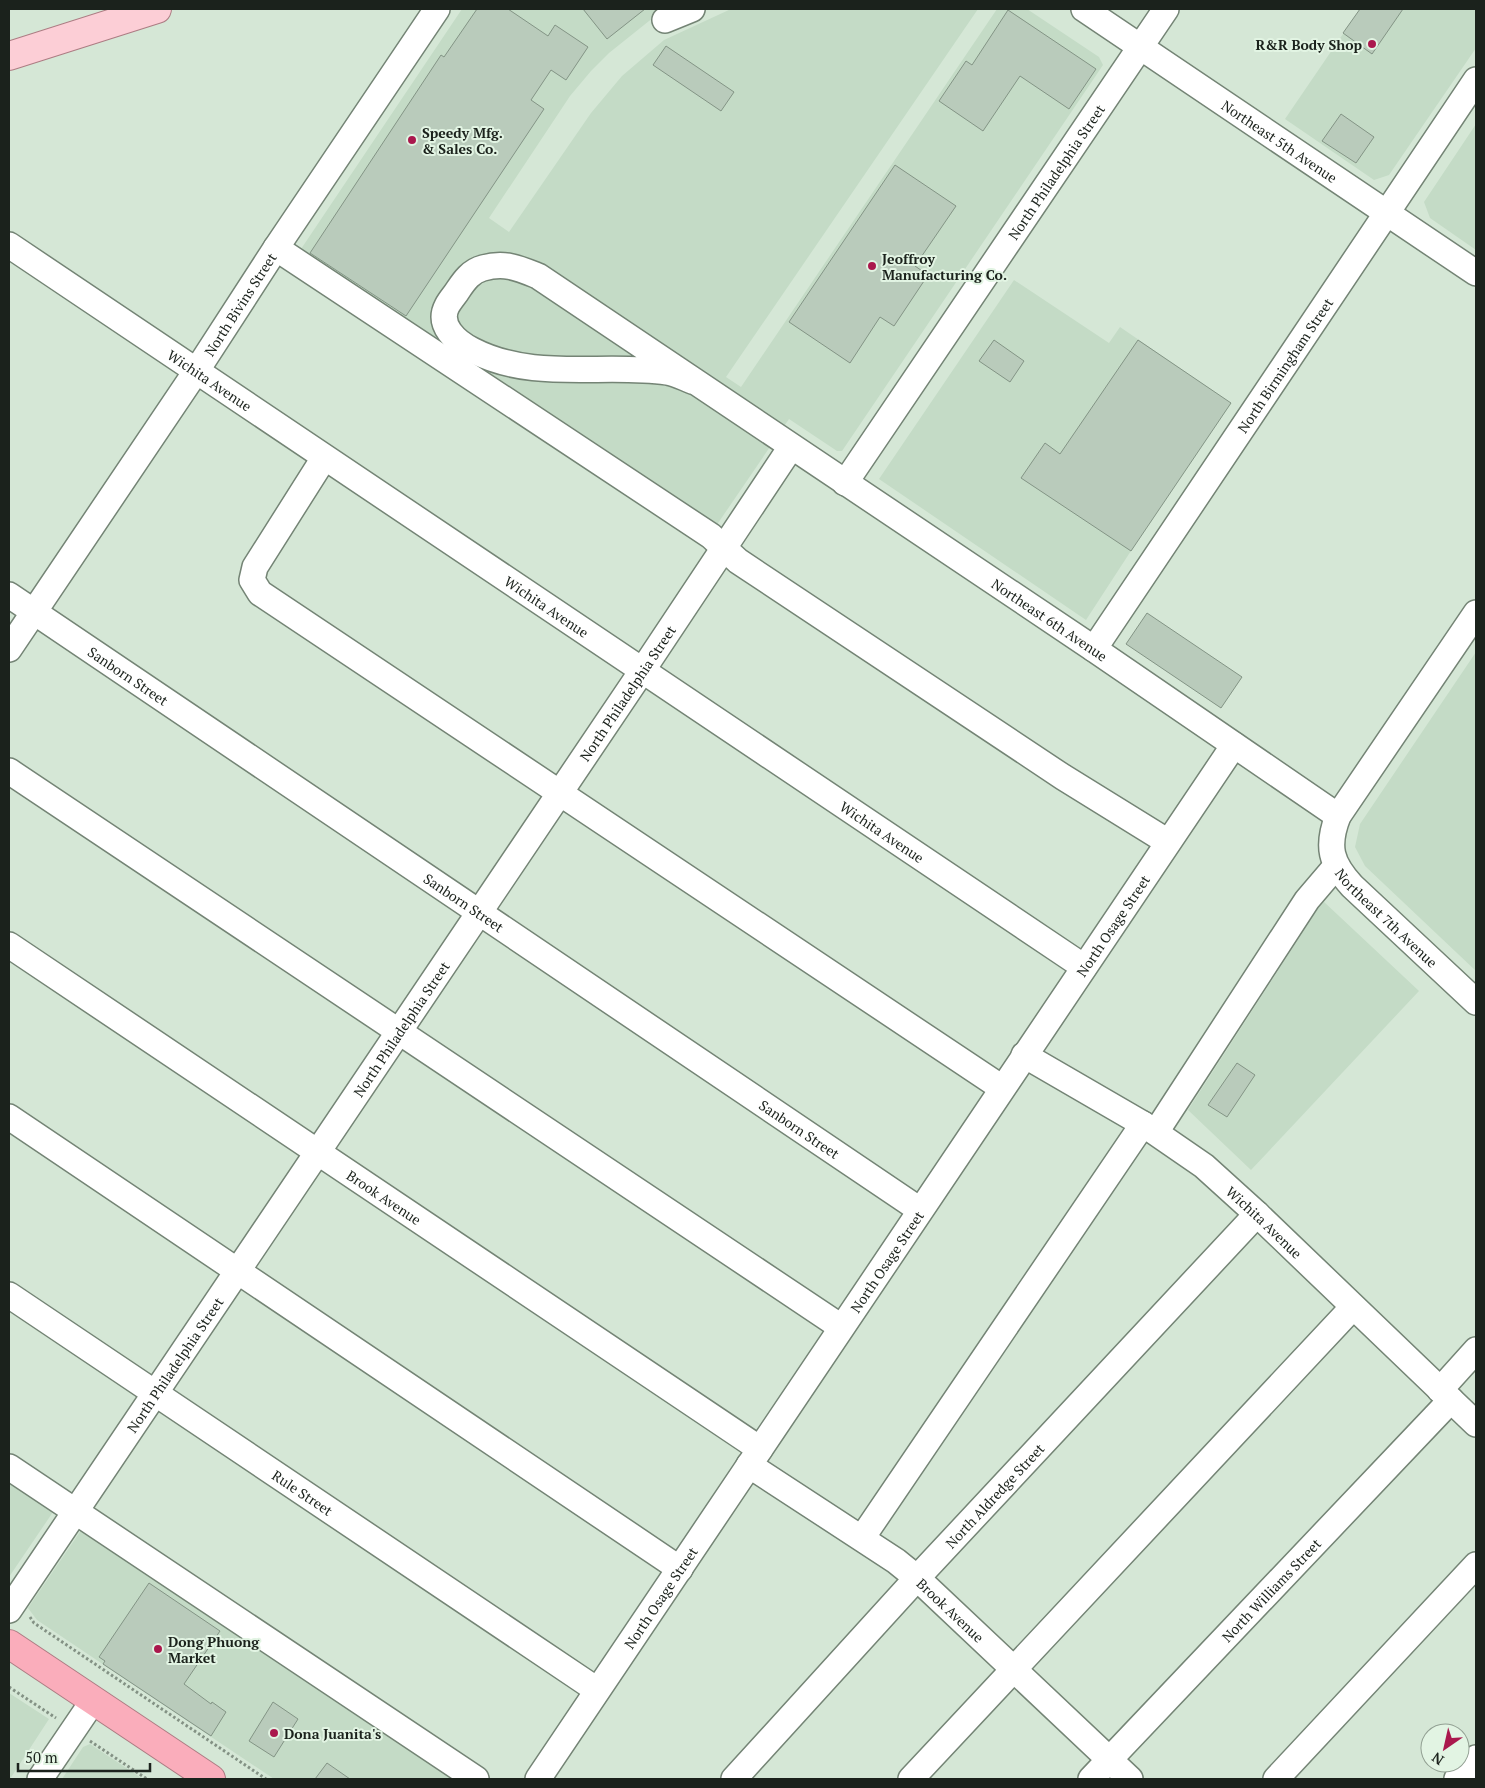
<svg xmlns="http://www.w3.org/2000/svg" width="1485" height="1788" font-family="'PT Serif',serif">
<rect width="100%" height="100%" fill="#d5e7d6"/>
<!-- built -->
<path fill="#c4dbc6" d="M462,9H667L649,21L609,53L591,71L570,96L489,218L509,232L591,113L622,76L664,40L731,9H978L726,377L741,387L997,9H1027L1099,57L1103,65L842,451H837L789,419L714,529L299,252Z
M1360,9H1476V48L1389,175L1374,180L1285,119Z
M1476,124V250L1430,218L1424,202Z
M1014,280L1109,343L1120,327L1231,403L1153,517L1086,620L879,479Z
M1476,652V971L1365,866L1355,847L1360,824Z
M1323,901L1419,991L1251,1170L1188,1110Z
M9,1479L55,1509L9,1577Z
M84,1526L461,1779H274L37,1620L28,1608Z
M9,1693L49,1719L10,1779H9Z
M90,1744L96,1748L143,1779H62L83,1747Z"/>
<!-- building -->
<path fill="#b9cbbb" stroke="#839485" d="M477,9H508L548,36L555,25L588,47L566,80L551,70L531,100L544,109L406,316L310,253L441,55L444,57Z
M583,9H645L607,39Z
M1360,9H1403L1372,54L1343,33Z
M1008,10L1096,69L1069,109L1020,76L983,131L939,101L966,61L972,65Z
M666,46L734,92L721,111L653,65Z
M1341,114L1374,137L1356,163L1322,141Z
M895,165L956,206L915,266L928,275L894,326L880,317L850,363L789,322Z
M994,340L1024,361L1010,382L979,361Z
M1138,340L1231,403L1131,551L1021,478L1045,443L1060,454Z
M1147,613L1242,677L1221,708L1126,644Z
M1237,1063L1255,1075L1227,1117L1208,1105Z
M149,1583L220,1631L184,1684L211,1704L212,1702L226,1712L211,1736L103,1664L105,1661L99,1657Z
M273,1702L298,1719L274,1757L249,1741Z
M327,1763L350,1779H315Z"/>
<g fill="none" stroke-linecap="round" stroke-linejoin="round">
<!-- minor casing -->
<g stroke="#748475" stroke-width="28">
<g id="minor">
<path id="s1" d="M1084,9L1476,273"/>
<path d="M665,20L692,9"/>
<path id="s2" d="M9,245L1084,967"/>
<path d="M276,248L711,536L738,561L1063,777L1168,842"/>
<path id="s3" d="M695,382C686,379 676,373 667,372C601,363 534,382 472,350C456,342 437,325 447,306C450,300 455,295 458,290C464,281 471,271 483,268C505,262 518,268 538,276L1094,649L1338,816"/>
<path d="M324,458L255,567L252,580L260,593L1002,1088"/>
<path id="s4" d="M845,483L1166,9"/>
<path id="s5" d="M9,595L920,1210"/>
<path id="s6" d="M1476,613L1338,816C1326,847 1331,863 1352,886L1476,1002"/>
<path id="s7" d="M9,649L197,370L276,248L437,9"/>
<path id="s8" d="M1094,649L1476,80"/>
<path d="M9,771L841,1327"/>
<path id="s9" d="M9,945L760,1449"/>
<path id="s10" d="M1024,1055L1143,1124L1204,1166L1257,1214L1476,1424"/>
<path d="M9,1117L680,1569"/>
<path d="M1156,1132L1307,900L1336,866"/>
<path id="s11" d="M9,1295L597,1690"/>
<path d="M1440,1390L1476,1350"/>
<path id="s12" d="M749,1465L896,1561L917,1578L1130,1779"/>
<path d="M9,1467L476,1779"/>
<path d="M862,1538L1143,1124"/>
<path id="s13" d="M9,1610L642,671L791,447"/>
<path d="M40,1779L93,1701"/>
<path id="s14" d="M538,1779L1234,745"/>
<path id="s15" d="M734,1779L917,1578L1257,1214"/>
<path d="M911,1779L1353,1307"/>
<path id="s16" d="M1091,1779L1451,1400"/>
<path d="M1276,1779L1476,1565"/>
<path d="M1457,1779L1476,1758"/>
</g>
</g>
<!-- major casing -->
<g stroke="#ac7c83" stroke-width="30">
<path id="major" d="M9,56L157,9"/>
</g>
<!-- highway casing -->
<g stroke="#ac7c83" stroke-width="30">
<path id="highway" d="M9,1644L211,1779"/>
</g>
<!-- path -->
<path stroke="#839184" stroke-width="3" stroke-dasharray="2.5 2.5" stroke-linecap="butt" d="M30,1617L34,1623L266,1779
M9,1687L56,1718
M90,1741L147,1779"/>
<!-- minor -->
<use href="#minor" stroke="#fff" stroke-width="25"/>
<!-- major -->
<use href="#major" stroke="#fcced6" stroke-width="28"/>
<!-- highway -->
<use href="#highway" stroke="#faadbb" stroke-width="28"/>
</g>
<!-- markers -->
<g fill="#aa184d" stroke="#e2f4e3" stroke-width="2">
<circle cx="1372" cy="44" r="5"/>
<circle cx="412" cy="140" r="5"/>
<circle cx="872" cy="266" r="5"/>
<circle cx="158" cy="1649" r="5"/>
<circle cx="274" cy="1733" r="5"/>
</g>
<g text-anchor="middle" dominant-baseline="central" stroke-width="4" stroke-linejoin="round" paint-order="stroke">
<!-- poi labels -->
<g font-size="14" font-weight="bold" fill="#1b221c" stroke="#e2f4e3" text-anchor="start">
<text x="1362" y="44" text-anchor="end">R&amp;R Body Shop</text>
<text x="422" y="132">Speedy Mfg.<tspan x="422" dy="16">&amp; Sales Co.</tspan></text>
<text x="882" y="258">Jeoffroy<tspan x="882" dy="16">Manufacturing Co.</tspan></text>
<text x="168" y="1641">Dong Phuong<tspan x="168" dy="16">Market</tspan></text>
<text x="284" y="1733">Dona Juanita's</text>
</g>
<!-- street labels -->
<g font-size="14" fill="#1b221c" stroke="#e2f4e3">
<text stroke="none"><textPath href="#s1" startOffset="236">Northeast 5th Avenue</textPath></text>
<text stroke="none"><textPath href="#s4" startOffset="376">North Philadelphia Street</textPath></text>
<text stroke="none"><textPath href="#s7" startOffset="415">North Bivins Street</textPath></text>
<text stroke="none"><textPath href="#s8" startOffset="342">North Birmingham Street</textPath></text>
<text stroke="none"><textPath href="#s2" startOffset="242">Wichita Avenue</textPath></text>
<text stroke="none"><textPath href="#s2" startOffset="648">Wichita Avenue</textPath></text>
<text stroke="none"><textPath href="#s3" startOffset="1011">Northeast 6th Avenue</textPath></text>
<text stroke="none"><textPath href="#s5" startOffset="144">Sanborn Street</textPath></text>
<text stroke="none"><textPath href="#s13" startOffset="1106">North Philadelphia Street</textPath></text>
<text stroke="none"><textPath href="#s2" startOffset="1052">Wichita Avenue</textPath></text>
<text stroke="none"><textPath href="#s5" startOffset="549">Sanborn Street</textPath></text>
<text stroke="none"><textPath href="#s6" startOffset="369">Northeast 7th Avenue</textPath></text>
<text stroke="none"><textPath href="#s14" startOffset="1029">North Osage Street</textPath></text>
<text stroke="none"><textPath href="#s13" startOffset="701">North Philadelphia Street</textPath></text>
<text stroke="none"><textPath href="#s5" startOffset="954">Sanborn Street</textPath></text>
<text stroke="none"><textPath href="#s9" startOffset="452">Brook Avenue</textPath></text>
<text stroke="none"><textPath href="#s10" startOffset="294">Wichita Avenue</textPath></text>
<text stroke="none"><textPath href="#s14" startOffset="624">North Osage Street</textPath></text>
<text stroke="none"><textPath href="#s13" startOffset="296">North Philadelphia Street</textPath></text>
<text stroke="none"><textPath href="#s11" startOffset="354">Rule Street</textPath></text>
<text stroke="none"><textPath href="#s15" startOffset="385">North Aldredge Street</textPath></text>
<text stroke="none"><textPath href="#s16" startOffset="261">North Williams Street</textPath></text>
<text stroke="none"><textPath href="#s14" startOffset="219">North Osage Street</textPath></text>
<text stroke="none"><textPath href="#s12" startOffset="249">Brook Avenue</textPath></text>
</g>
</g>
<!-- border -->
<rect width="1485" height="1788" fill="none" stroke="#1b221c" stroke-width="20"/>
<!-- north arrow -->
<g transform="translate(1445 1748) rotate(214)"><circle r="24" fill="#e2f4e3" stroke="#92a093"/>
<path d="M0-4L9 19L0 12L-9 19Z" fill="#aa184d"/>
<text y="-8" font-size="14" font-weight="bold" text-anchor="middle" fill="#1b221c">N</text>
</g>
<!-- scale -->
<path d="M18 1763v8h132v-8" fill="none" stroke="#1b221c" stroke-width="2.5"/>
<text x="25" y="1763" font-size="15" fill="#1b221c" stroke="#e2f4e3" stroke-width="4" paint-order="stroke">50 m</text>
</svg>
